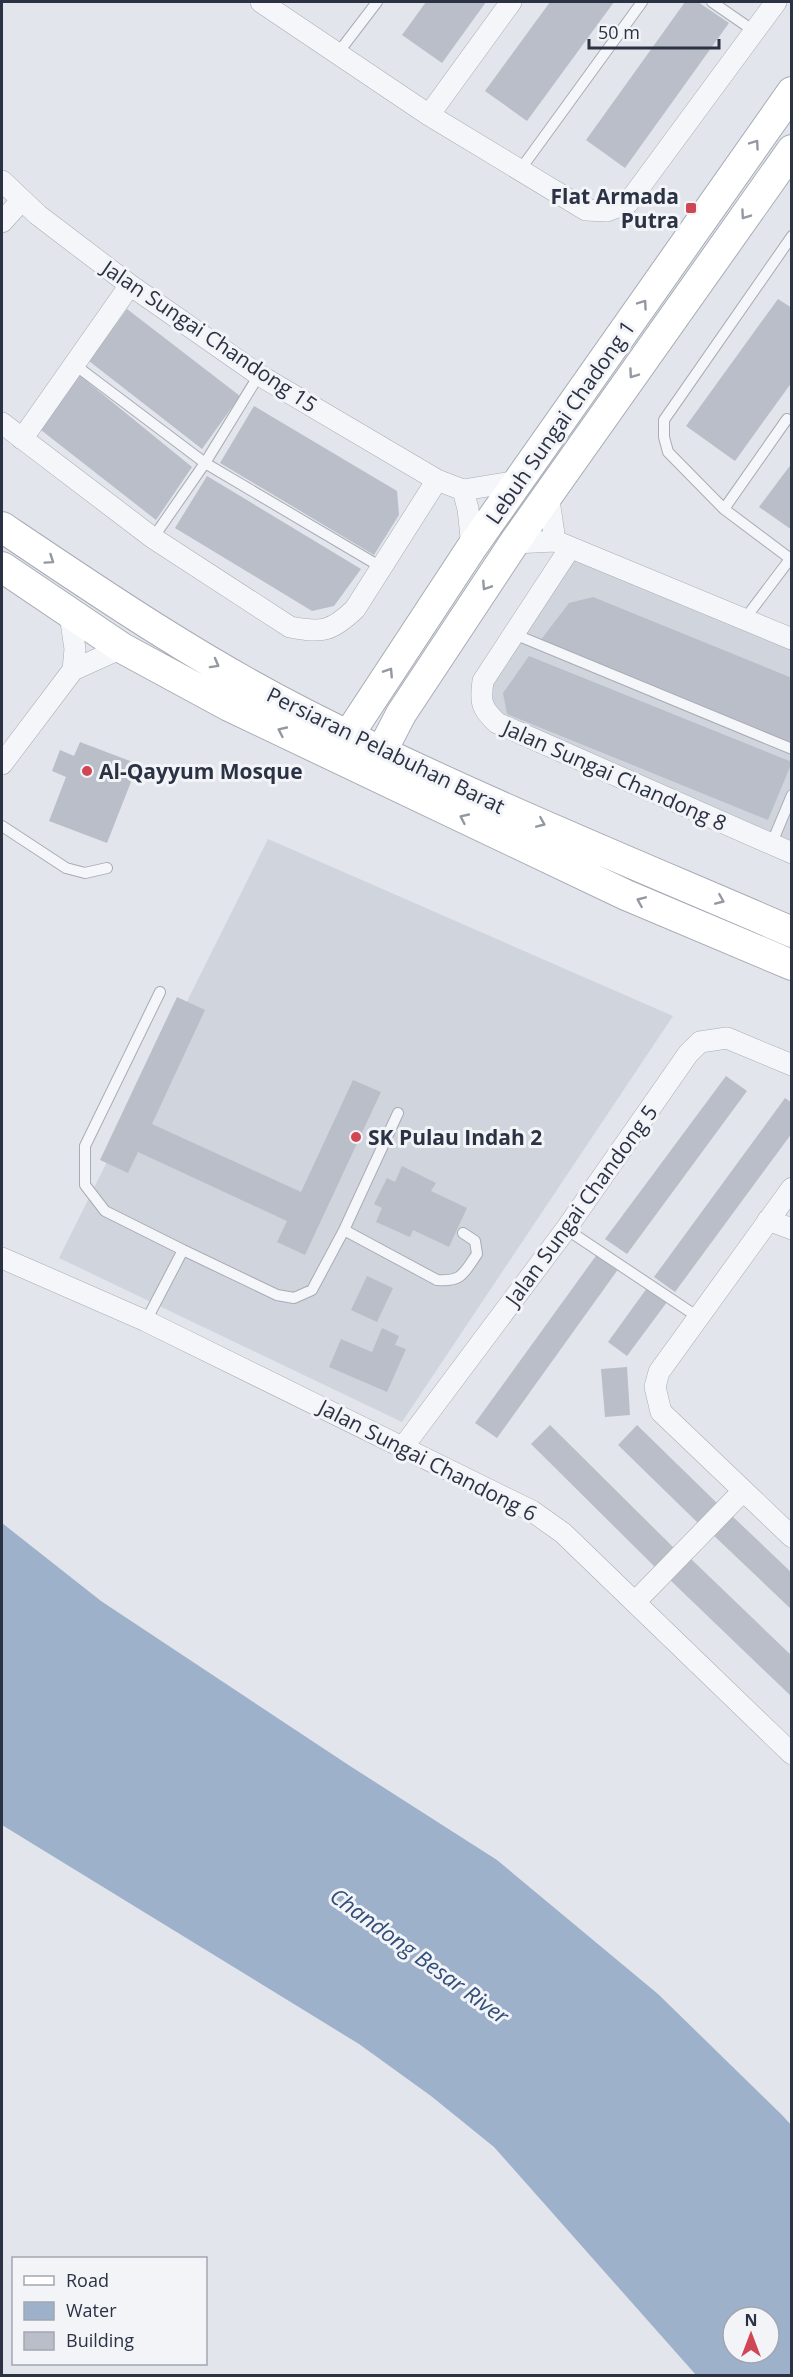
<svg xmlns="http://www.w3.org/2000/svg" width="793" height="2377" font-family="'Open Sans',sans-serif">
<rect width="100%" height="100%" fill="#e2e5eb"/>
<!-- built -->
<path fill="#d0d4dd" d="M572,556L791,647V845L503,717L491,708L490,683Z
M268,839L673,1016L402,1422L59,1258Z"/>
<!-- water -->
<path fill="#9db1cb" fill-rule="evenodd" d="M2,1523L101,1601L350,1766L497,1860L658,1994L782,2115L792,2126L791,2375H696L494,2147L431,2096L359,2044L2,1825ZM733,2317H769V2353H733Z"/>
<!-- building -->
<path fill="#b9bec8" d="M426,2H486L442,63L402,35Z
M550,2H614L527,121L485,91Z
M685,2H698L729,23L625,168L586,140Z
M778,299L792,308V382L735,461L686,426Z
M127,309L240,396L202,449L89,361Z
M79,375L192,467L156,520L41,430Z
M254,406L397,491L399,515L374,555L220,463Z
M792,463V530L759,507Z
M207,476L361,569L334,606L312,611L175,528Z
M593,597L792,678V746L540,641L569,603Z
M529,656L792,762L768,820L507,714L503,693Z
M80,742L138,764L107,843L49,821L66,777L52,771L60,750L74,756Z
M177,997L205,1010L152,1124L301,1192L353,1080L381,1092L305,1255L277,1242L287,1221L138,1152L128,1173L100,1160Z
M726,1076L747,1091L627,1254L605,1239Z
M785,1098L792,1103V1133L675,1292L654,1277Z
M402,1166L436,1183L431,1191L467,1208L449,1247L413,1230L410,1237L376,1222L382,1208L374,1204L387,1178L395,1182Z
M598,1253L619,1268L497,1438L475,1423Z
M367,1276L393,1288L377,1322L351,1310Z
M647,1288L667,1302L627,1356L608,1342Z
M382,1328L399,1336L395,1345L406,1349L387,1392L329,1367L341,1339L372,1352Z
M627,1367L630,1415L605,1417L601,1369Z
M550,1425L676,1550L657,1569L531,1444Z
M637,1425L718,1504L698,1523L618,1445Z
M729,1513L792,1573V1610L710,1532Z
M689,1557L792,1656V1697L668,1578Z"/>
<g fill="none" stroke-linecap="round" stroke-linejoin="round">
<!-- lane casing -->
<g stroke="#a7acb5" stroke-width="12">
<path id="lane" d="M712,2L754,31
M338,53L377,2
M520,170L642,2
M792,236L664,420V437L668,452L724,509L792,560
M75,365L205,463L381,567
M724,509L787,419
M153,538L205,463L259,375
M744,620L790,559
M514,634L792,749
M2,826L66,868L85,873L107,868
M771,845L792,795
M160,992L85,1146V1185L105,1211L183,1250
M566,1229L698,1317
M344,1230L437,1280C462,1282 464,1273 477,1254L475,1241L463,1233
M146,1321L183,1250L277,1295L294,1298L312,1290L344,1230L398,1113"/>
</g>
<!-- street casing -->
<g stroke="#a7acb5" stroke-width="22">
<path id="street" d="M261,2L429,115L586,210L607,211L628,203L776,2
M429,115L511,2
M2,181L38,215L130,285L259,375L437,480L463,490L519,481
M2,222L22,200
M2,423L153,538L290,627C322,633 331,632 355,609L437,480
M22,439L130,285
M463,490L468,509L472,547
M548,493L555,541
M514,543L555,541L792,639
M570,548L483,681C480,702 481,708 497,723L792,853
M70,615L75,649L73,670
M2,764L73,670L122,648
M792,1188L659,1372L655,1387L661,1412L792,1537
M768,1220L792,1229
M2,1258L146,1321L532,1511L563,1533L792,1754
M403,1447L566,1229L688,1054L700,1042L727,1038L792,1065
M636,1601L743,1491"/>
</g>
<!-- secondary casing -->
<g stroke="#a7acb5" stroke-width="32">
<path id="secondary" d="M2,527C100,593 197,659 303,713C462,794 628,861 792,932
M2,567L122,648L229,706L626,895L792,965
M338,751L472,547L792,92
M373,768L401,714L514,543L792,150"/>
</g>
<!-- lane -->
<use href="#lane" stroke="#f5f6f9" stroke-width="10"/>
<!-- street -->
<use href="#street" stroke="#f5f6f9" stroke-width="21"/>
<!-- secondary -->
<use href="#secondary" stroke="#fff" stroke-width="30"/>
</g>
<!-- one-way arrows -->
<defs><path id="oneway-chevron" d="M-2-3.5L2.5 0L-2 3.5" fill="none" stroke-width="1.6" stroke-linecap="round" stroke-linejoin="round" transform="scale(1.5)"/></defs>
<g stroke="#9498a1">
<use href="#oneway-chevron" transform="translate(755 144) rotate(-55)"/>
<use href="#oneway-chevron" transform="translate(745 215) rotate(125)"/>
<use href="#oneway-chevron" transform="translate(643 304) rotate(-55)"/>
<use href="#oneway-chevron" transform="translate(633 374) rotate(125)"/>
<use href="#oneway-chevron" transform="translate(50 560) rotate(34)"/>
<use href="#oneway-chevron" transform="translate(486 586) rotate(123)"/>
<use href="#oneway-chevron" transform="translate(215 664) rotate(29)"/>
<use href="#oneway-chevron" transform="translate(389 672) rotate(-57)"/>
<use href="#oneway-chevron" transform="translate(282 731) rotate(-155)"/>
<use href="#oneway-chevron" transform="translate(464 818) rotate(-155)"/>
<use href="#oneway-chevron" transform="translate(541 823) rotate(23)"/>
<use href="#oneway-chevron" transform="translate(720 900) rotate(23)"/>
<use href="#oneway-chevron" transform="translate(641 901) rotate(-157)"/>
</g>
<!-- markers -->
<g fill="#d04654" stroke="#f2f4f8" stroke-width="2">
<rect x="685" y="202" width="12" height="12" rx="3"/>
<circle cx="87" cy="771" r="6"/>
<circle cx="356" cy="1137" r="6"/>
</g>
<g text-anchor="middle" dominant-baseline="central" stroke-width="6" stroke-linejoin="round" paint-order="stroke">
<!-- poi labels -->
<g font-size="21" font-weight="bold" fill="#2a3243" stroke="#f2f4f8" text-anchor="start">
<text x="679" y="196" text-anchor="end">Flat Armada<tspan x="679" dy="24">Putra</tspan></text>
<text x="99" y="771">Al-Qayyum Mosque</text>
<text x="368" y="1137">SK Pulau Indah 2</text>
</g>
<!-- street labels -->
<g font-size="21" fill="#2a3243" stroke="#f2f4f8">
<text transform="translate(210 336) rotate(34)">Jalan Sungai Chandong 15</text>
<text transform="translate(560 422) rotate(-55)">Lebuh Sungai Chadong 1</text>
<text transform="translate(386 750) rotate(26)">Persiaran Pelabuhan Barat</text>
<text transform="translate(615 775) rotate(24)">Jalan Sungai Chandong 8</text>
<text transform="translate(581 1205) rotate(-54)">Jalan Sungai Chandong 5</text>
<text transform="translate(428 1460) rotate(27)">Jalan Sungai Chandong 6</text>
</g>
<!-- water labels -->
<g font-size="22" font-style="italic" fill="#334e78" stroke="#f2f4f8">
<text transform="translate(420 1955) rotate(36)">Chandong Besar River</text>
</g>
</g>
<!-- border -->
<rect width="793" height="2377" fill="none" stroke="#2a3243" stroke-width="6"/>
<!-- legend -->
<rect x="12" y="2257" width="195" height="108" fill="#f2f4f8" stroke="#a2a6b0" stroke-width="1.5"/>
<rect x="24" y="2276" width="30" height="9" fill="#ffffff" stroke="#a2a6b0" stroke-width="1.5"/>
<text x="66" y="2287" font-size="18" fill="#2a3243">Road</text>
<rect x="24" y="2302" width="30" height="18" fill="#9db1cb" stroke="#a2a6b0" stroke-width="1.5"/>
<text x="66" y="2317" font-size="18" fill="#2a3243">Water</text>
<rect x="24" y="2332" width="30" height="18" fill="#b9bec8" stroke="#a2a6b0" stroke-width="1.5"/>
<text x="66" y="2347" font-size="18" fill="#2a3243">Building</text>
<!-- north arrow -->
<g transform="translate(751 2335)"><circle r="28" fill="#f2f4f8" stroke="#a2a6b0" stroke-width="1.5"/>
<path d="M0-4.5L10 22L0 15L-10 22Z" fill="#d04654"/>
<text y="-9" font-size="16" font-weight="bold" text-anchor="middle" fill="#2a3243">N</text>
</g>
<!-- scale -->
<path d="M589 39v9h130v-9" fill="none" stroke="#2a3243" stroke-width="3"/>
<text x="598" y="39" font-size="18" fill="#2a3243" stroke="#f2f4f8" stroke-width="4.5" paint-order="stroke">50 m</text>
</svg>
